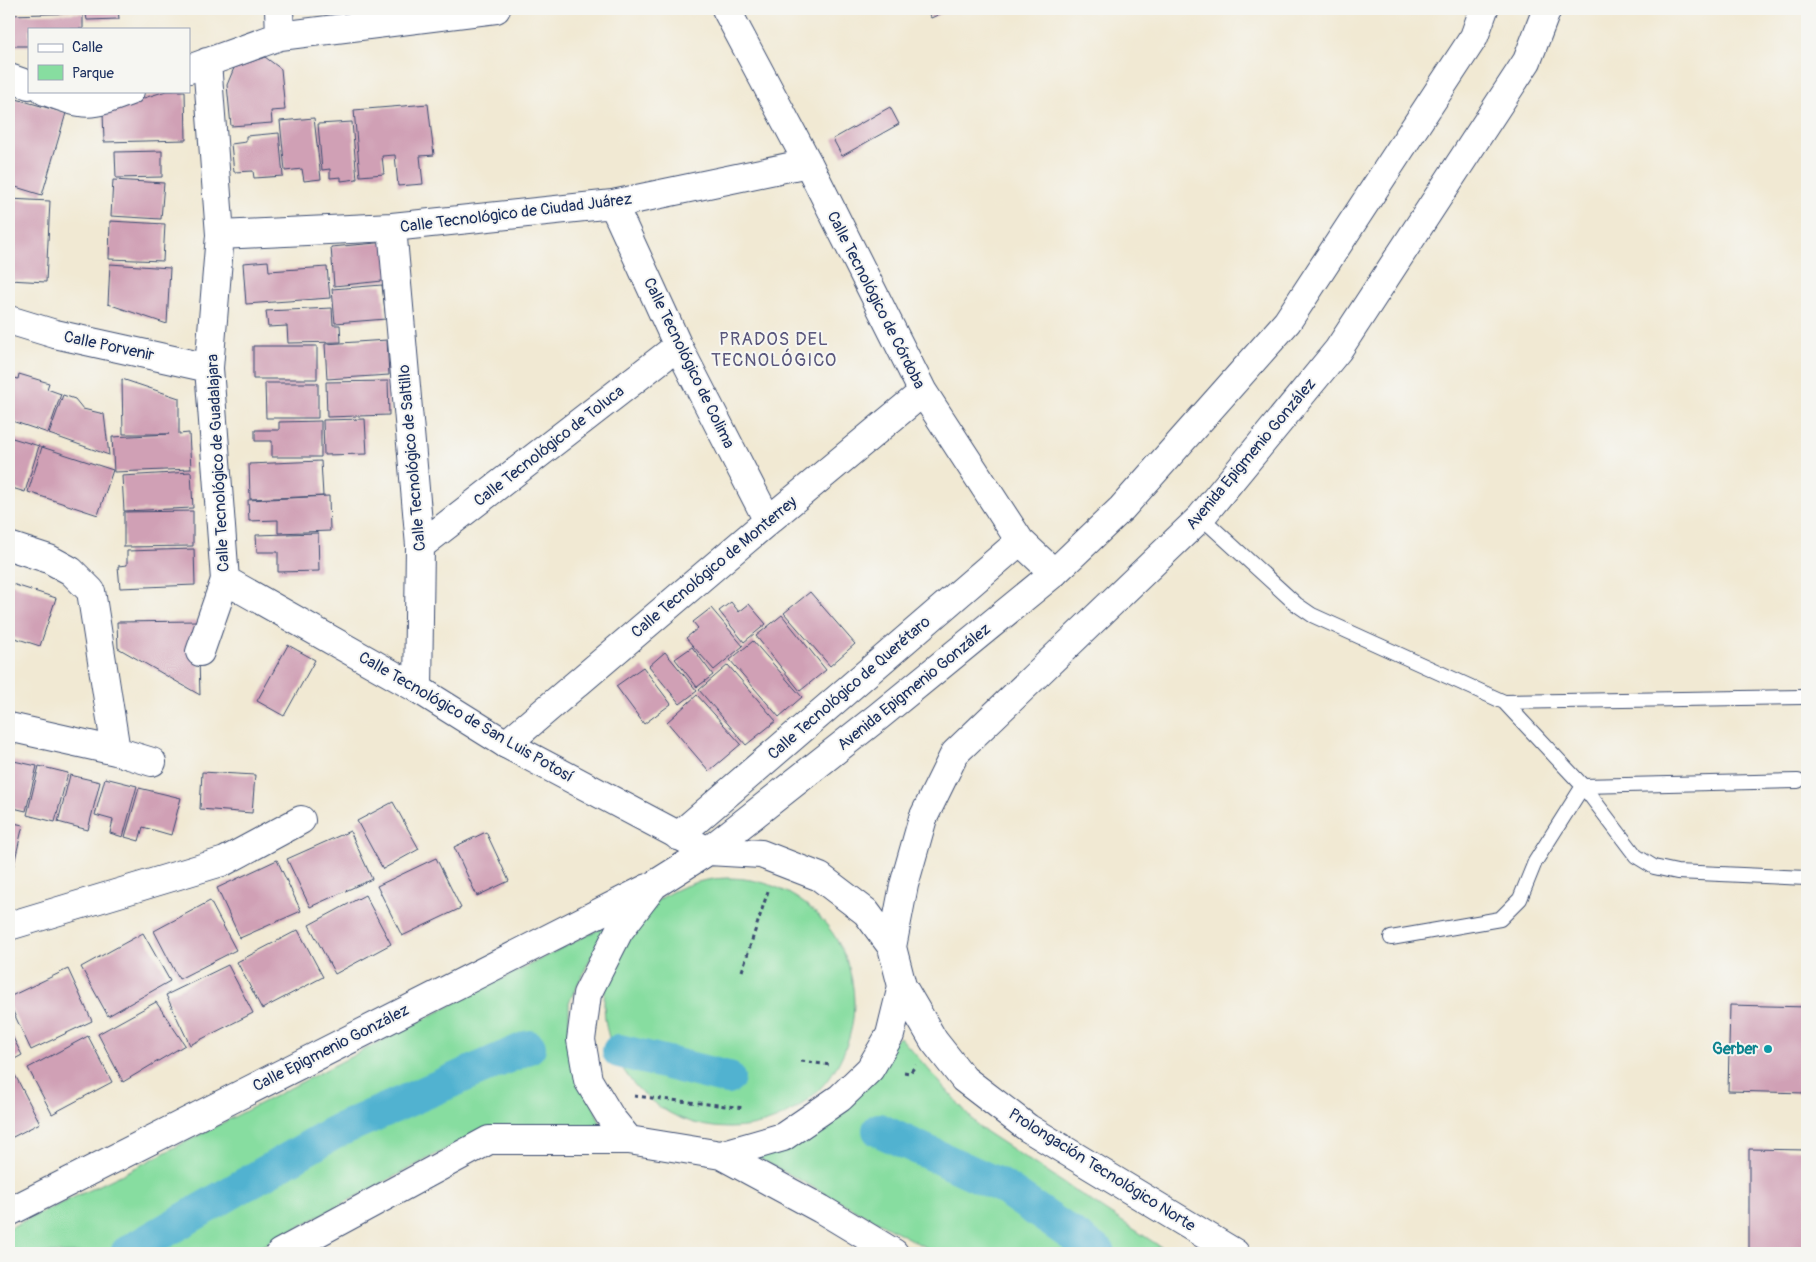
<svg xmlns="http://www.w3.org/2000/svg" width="1816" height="1262" font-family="Pangolin,sans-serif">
<rect width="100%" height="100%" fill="#f6f6f2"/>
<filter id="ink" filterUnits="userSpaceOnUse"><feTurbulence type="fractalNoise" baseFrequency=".02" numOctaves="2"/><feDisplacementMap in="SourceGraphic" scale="10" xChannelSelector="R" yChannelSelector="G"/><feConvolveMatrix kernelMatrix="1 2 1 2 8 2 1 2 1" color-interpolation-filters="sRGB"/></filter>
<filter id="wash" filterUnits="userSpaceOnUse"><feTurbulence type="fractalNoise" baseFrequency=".0096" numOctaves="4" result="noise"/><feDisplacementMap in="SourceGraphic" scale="20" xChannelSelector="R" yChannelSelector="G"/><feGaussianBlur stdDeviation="1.12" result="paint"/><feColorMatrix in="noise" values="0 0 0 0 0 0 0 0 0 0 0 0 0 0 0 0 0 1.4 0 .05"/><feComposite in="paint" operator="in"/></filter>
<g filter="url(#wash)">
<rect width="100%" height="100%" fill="#f1e9d3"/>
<!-- green -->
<path fill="#87dda0" stroke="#51867f" d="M604 1003a125 125 0 1 1 250 0a125 125 0 1 1-250 0Z
M607,925L569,1002V1035L601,1126L488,1127L249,1253H9V1228L125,1173Z
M900,1037L980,1128L1170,1253H936L753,1155Z"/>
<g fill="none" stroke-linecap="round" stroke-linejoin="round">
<!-- canal -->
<path stroke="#51b2d0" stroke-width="34" d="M619,1051L728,1078
M879,1130L1001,1186L1099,1253
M127,1253L335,1132L529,1047"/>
</g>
<g id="blocks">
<!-- building -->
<path fill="#d0a0b5" d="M44,9H82V11L44,10Z
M85,9H118L119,19L87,20Z
M122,9H151V12H122Z
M926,9H951L931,18Z
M83,13V29H29V46H9V15Z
M265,57L281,69L285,110L271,111L272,123L231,126L227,85L234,68Z
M166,91H185L186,140L104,142L103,111Z
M9,97L66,113L42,195L9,185Z
M428,104L434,155L420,156L423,184L398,186L395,155L382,156L384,174L360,176L354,110Z
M890,107L899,124L842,156L833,139Z
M314,118L321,179L304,181L302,169L285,171L280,121Z
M352,122L357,179L341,181V177L330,178V169L322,170L318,124Z
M279,133L283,176L254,178L253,171L234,172L231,144L246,142V136Z
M162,151V177L116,178L115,152Z
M113,180L164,183L161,219L111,216Z
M9,199L50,201L46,282L9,280Z
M110,221L165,224L163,261L109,259Z
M388,242L392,280L334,286L331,247Z
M268,261L269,271L327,267L330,298L246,304L243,263Z
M110,264L170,268L167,324L108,304Z
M382,285L386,319L335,323L332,289Z
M332,308L333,325H340L341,342L288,343L287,326L268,327L266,311Z
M387,340L389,375L327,379L325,344Z
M253,346H317V379H253Z
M19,374L49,383L47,389L61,394L48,433L9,420V376L18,379Z
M122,379L179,398V434L189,433L191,469L114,472L112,437L169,434H123Z
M388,381L389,415L327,417L326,382Z
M265,383H318V418H266Z
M63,395L75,399L83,409L104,414L109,455L49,434Z
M365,419L367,454L324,455L323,420Z
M321,421V457H272V441H255V430H279V422Z
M9,437L39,446L25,492L9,487Z
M42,447L113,470L98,515L28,492Z
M321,461L323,496L250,499L249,464Z
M191,472L193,508L124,511L122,476Z
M329,496L330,531L278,533V520L249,521L248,500Z
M193,511V546L124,547V512Z
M318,533L319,571L278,572V552H257L256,535Z
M194,549L195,585L120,588L118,566L127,565V551Z
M9,583L56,598L40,646L9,636Z
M810,592L855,644L830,666L784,613Z
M731,602L739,612L749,604L766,624L744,642L719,611Z
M711,608L743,646L714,670L686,638L698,628L693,622Z
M782,615L826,670L800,691L756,636Z
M198,621L200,695L118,648L117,622Z
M753,641L802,697L779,717L730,660Z
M288,645L315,660L284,716L257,701Z
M692,647L713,675L697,687L675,659Z
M665,652L697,691L680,704L649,666Z
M728,665L776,721L746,745L699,690Z
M643,667L671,704L644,724L616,686Z
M697,695L741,744L709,771L667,722Z
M9,760L37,766L26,811L9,807Z
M39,766L68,773L55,822L27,815Z
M202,772L255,775L252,813L200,809Z
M70,775L100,782L88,830L58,822Z
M105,778L137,786L123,837L110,833L113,820L95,815Z
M139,788L181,798L171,835L143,827L139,841L125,837Z
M393,802L419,849L383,869L357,821Z
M9,822L23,825L11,877L9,876Z
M350,831L372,879L310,907L287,859Z
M486,832L509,881L477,896L454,847Z
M436,858L461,908L402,936L377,886Z
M277,860L301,911L240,938L217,888Z
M365,895L391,944L335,974L309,925Z
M210,901L236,950L179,979L154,931Z
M298,930L323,977L262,1009L237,962Z
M143,933L170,981L108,1016L81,967Z
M228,965L253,1013L190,1045L166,995Z
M68,969L92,1021L31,1050L9,1003V997Z
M156,1002L185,1045L123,1082L98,1034Z
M1730,1005L1807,1007V1127H1804L1805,1093L1728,1091Z
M9,1030L22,1055L9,1062Z
M88,1036L112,1082L52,1114L28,1068Z
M15,1075L40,1123L9,1139V1078Z
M1749,1149L1807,1150V1253H1749Z"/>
</g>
</g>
<g filter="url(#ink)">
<use href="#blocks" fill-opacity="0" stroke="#3b4b70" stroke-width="1"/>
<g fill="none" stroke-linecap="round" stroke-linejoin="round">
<!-- service casing -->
<g stroke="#3b4b70" stroke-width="16">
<path id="service" d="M1201,517L1296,604L1312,615L1504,702L1583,786L1636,856L1654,867L1677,872L1807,878
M1504,702L1802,697
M1391,938L1500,919L1520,899L1535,862L1583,786L1798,781"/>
</g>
<!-- minor casing -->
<g stroke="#3b4b70" stroke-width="30">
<path id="minor" d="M279,9L280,36
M726,9L808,163L923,392L1020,541L1054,573
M207,62L220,235L209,368
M189,69L280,36L496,9
M9,78L29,85
M45,91C86,106 88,107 130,91
M613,204L678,346L768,521
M392,227L420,546L418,689
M220,235L392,227L613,204L808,163
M9,546L49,559L71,571L91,591L116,751
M420,546L678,346
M200,652L225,580
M9,727L116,751L152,762
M506,744L768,521L923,392
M678,836L1020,541
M9,926L225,861L301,820"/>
</g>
<!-- tertiary casing -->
<g stroke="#3b4b70" stroke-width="30">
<path id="tertiary" d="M9,320L55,334L209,368L225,580L418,689L506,744L708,851"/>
</g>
<!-- secondary casing -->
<g stroke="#3b4b70" stroke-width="30">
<path id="secondary" d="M892,947L904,885L923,818L955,753L1201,517L1338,350L1527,61L1547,9
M902,986L934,1041L964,1079L1028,1128L1235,1253
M629,1140L611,1118L588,1080L581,1040L587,994L619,931L654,885L708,851L879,716L1054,573L1122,508L1287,322L1474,37L1484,9
M721,1155L821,1209L894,1253
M9,1212L648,888
M280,1253L489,1140H629L721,1155L783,1137L840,1098L870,1069L890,1035L902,986L892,947L866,912L820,877L761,854L708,851"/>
</g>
<!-- path -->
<path stroke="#3b4b70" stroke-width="3" stroke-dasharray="4 4" stroke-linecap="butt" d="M742,971L769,888
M801,1061L830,1065
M904,1072L910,1073L916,1065
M634,1096L745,1108"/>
<!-- service -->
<use href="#service" stroke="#fff" stroke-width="14"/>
<!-- minor -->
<use href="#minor" stroke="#fff" stroke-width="28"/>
<!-- tertiary -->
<use href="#tertiary" stroke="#fff" stroke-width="28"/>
<!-- secondary -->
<use href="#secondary" stroke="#fff" stroke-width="28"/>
</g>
</g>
<!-- markers -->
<circle fill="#0f9aa8" stroke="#f6f6f2" stroke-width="2" cx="1768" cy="1049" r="5"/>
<g text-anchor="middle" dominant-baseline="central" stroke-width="4" stroke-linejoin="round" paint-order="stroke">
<!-- street labels -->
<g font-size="16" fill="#1b2f5e" stroke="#f6f6f2">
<text transform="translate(516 213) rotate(-7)">Calle Tecnológico de Ciudad Juárez</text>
<text transform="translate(876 300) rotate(63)">Calle Tecnológico de Córdoba</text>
<text transform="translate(109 346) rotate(12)">Calle Porvenir</text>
<text transform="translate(689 363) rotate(64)">Calle Tecnológico de Colima</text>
<text transform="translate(549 446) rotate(-38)">Calle Tecnológico de Toluca</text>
<text transform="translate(1251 454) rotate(-50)">Avenida Epigmenio González</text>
<text transform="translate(412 458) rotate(-95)">Calle Tecnológico de Saltillo</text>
<text transform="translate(218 463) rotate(-93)">Calle Tecnológico de Guadalajara</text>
<text transform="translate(714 567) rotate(-40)">Calle Tecnológico de Monterrey</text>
<text transform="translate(914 687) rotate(-39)">Avenida Epigmenio González</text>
<text transform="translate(849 688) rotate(-41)">Calle Tecnológico de Querétaro</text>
<text transform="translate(466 717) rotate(30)">Calle Tecnológico de San Luis Potosí</text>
<text transform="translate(331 1048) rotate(-27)">Calle Epigmenio González</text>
<text transform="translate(1102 1170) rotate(32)">Prolongación Tecnológico Norte</text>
</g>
<!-- culture labels -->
<g font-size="16" font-weight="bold" fill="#0d838f" stroke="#f6f6f2" text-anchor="end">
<text x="1758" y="1049">Gerber</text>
</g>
<!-- neighbourhood labels -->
<g font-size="18" letter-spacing="1" fill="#5a577c" stroke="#f6f6f2">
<text x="774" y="339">PRADOS DEL<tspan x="774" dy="21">TECNOLÓGICO</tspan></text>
</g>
</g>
<!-- margin -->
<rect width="1816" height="1262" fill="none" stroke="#f6f6f2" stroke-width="30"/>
<!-- legend -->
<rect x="28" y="28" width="162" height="65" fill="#f6f6f2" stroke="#9ea6b7"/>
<rect x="38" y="44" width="25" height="8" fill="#ffffff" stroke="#9ea6b7"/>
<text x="72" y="52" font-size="15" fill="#1b2f5e">Calle</text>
<rect x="38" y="65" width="25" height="15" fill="#87dda0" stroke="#9ea6b7"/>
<text x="72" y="78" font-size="15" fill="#1b2f5e">Parque</text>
</svg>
